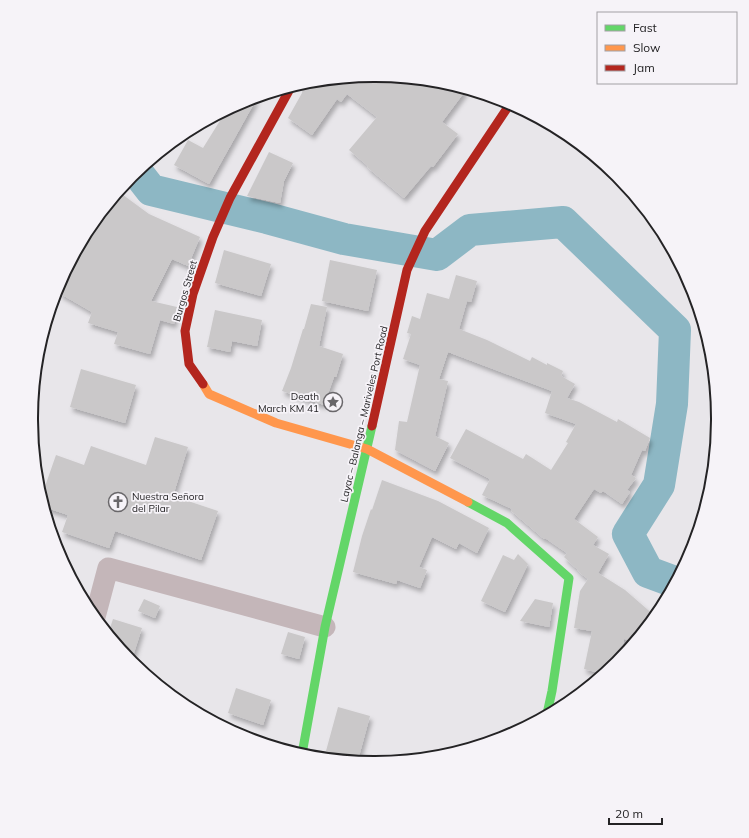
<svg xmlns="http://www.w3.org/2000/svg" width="749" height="838" font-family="Mulish,sans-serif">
<defs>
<filter id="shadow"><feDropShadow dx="2.5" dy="4.5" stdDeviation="2" flood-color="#0004"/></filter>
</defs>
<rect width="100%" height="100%" fill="#e8e6ea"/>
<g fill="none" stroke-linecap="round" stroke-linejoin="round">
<!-- river -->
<path stroke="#8db7c4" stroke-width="32" d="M137,172L151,190L267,218L344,239L437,255L470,230L563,222L675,330L672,404L659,485L628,534L648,572L675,582"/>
</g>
<!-- building -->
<path fill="#cac8c9" filter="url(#shadow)" d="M375,76L442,82L466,90L442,122L458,134L433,167L431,166L404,198L367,167L368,166L349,150L377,117L347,94L341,102L337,99L312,135L288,118L302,93L303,87V84L308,82Z
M257,98L209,184L174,165L188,140L203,148L226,111L243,102Z
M269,152L293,163L284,181L280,203L247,196Z
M119,192L149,214L200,237L188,266L172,259L151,301L177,307L174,324L160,320L150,354L114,344L118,332L88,323L92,312L59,293L76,262L73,258L89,228Z
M224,250L271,264L261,296L215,283Z
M330,260L377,270L368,311L322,301Z
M456,275L477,281L471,302L467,301L459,329L487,340L530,361L532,357L547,365V363L563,371L561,376L575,384L567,398L579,402L617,422L618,419L650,438L645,451L642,450L631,475L636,478L627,490L630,492L622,504L603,491L601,493L594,489L574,519L598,537L593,545L609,554L598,573L625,590L655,616L635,641L624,639L620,659L603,674L584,669L592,631L574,628L580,591L588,579L580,573L577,569L564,557L567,553L545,538L544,539L515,514L511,511L512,509L482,495L490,479L450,458L466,429L523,459L526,454L551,470L568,443L566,442L576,424L545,413L552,391L448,352L439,379L448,381L435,436L449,443L435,471L395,450L399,421L407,422L420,365L403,359L411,334L407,333L412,316L420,319L427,293L449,299Z
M311,304L327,307L319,346L343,354L336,377H334L324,405L282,391L291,368L303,329H304Z
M215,310L262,320L257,346L232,341L230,352L207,347Z
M81,369L136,385L125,423L70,407Z
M155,437L188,447L173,496L218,511L201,560L115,531L109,548L62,532L68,515L44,507L41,498L56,455L84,465L91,446L146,465Z
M382,480L438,501L489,528L477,553L459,543L456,549L432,537L419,567L427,570L420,588L397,580L396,584L353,572L362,536L371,509L372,510Z
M518,554L528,564L505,612L481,601L503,555L514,560Z
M144,599L160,606L155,618L138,611Z
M535,599L553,603L549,627L520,621Z
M113,619L142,628L131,662L108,634Z
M288,632L305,637L299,659L281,654Z
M236,688L271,700L263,725L228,713Z
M338,707L370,716L358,760L326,751Z"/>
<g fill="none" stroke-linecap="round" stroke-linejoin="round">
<!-- street -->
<path stroke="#c4b6b9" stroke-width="21" d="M95,617L108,568L325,627"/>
<!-- fast -->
<path stroke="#63d668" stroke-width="9" d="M468,502L507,523L569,578L552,691L547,714
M302,754L325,627L372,426"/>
<!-- slow -->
<path stroke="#ff974d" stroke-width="9" d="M203,384L209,394L276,423L367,449L468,502"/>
<!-- jam -->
<path stroke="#b3261e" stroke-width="9" d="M203,384L189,364L185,331L193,294L213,237L230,198L291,87
M372,426L407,270L425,231L510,104"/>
</g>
<!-- icons -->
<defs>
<g id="sight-ring" transform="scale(1)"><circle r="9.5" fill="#f6f3f8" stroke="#69676a" stroke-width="1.5"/><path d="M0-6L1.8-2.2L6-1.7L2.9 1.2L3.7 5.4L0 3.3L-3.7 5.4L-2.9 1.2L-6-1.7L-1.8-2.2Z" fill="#69676a"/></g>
<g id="church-ring" transform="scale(1)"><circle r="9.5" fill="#f6f3f8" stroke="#69676a" stroke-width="1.5"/><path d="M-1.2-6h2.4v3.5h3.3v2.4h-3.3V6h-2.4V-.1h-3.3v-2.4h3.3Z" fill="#69676a"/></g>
</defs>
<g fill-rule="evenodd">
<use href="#sight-ring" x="333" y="402"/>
<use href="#church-ring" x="118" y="502"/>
</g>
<g text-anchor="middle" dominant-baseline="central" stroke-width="3.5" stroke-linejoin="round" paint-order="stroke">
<!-- street labels -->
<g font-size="10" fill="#242325" stroke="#f6f3f8">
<text transform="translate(185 291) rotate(-74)">Burgos Street</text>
<text transform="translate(364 414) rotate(-77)">Layac – Balanga – Mariveles Port Road</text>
</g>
<!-- poi labels -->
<g font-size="10" fill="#242325" stroke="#f6f3f8" text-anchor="end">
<text x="319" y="396">Death<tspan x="319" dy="12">March KM 41</tspan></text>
<text x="132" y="496" text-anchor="start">Nuestra Señora<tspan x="132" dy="12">del Pilar</tspan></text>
</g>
</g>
<!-- crop -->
<path d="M0 0H749V838H0ZM374 82H375A336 336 0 0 1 711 418V420A336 336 0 0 1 375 756H374A336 336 0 0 1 38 420V418A336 336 0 0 1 374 82Z" fill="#f6f3f8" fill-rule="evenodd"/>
<path fill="none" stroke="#242325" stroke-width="2" d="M374 82H375A336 336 0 0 1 711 418V420A336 336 0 0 1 375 756H374A336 336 0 0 1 38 420V418A336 336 0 0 1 374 82Z"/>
<!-- legend -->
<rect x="597" y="12" width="140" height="72" fill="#f6f3f8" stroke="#a2a0a4"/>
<rect x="605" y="25" width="20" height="6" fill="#63d668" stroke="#a2a0a4"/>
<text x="633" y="32" font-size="12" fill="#242325">Fast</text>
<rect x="605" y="45" width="20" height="6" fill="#ff974d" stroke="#a2a0a4"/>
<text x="633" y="52" font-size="12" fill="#242325">Slow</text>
<rect x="605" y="65" width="20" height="6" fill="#b3261e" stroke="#a2a0a4"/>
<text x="633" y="72" font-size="12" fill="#242325">Jam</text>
<!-- scale -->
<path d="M609 818v6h53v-6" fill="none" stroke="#242325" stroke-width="2"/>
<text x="615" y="818" font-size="12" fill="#242325" stroke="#f6f3f8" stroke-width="3" paint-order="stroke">20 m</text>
</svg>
